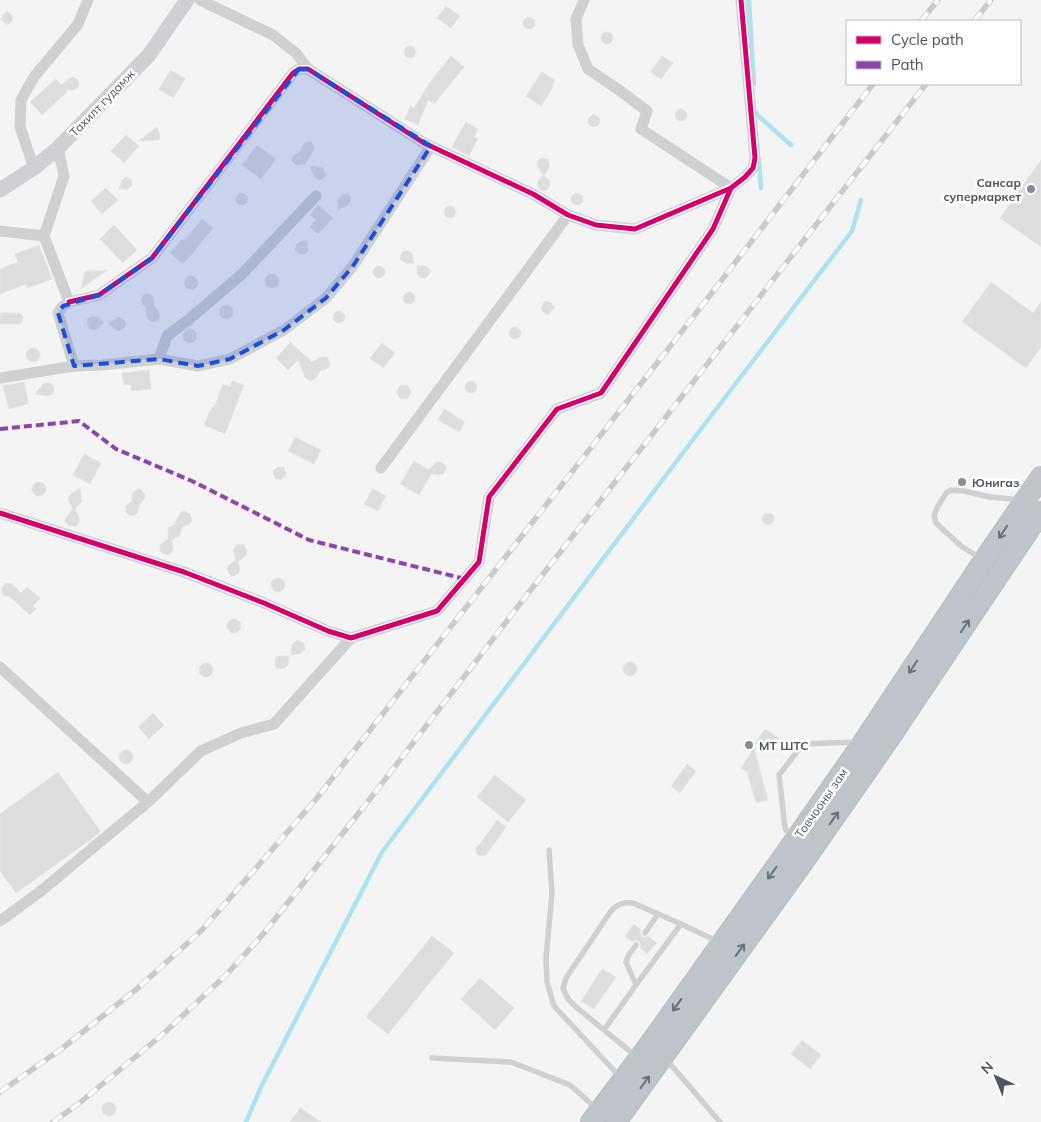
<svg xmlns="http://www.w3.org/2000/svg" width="1041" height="1122" font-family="Mulish,sans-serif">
<rect width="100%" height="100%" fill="#f4f4f4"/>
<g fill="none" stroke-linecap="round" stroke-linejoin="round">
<!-- stream -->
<path stroke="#aee2f0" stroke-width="4.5" d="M749,0L754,84
M755,111L756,114L791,145
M759,160L761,188
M246,1122L261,1087L382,852L704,425L852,231L861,200"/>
</g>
<!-- building -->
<path fill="#ddddde" stroke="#e5e6e7" d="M446,6L460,16L451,28L437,18Z
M7,11L13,16L12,21L8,25L1,20L3,15Z
M523 23a6 6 0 1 1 12 0a6 6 0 1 1-12 0Z
M601 38a6 6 0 1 1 12 0a6 6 0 1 1-12 0Z
M404 52a6 6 0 1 1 12 0a6 6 0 1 1-12 0Z
M451,56L464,67L434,104L428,100L418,125L405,119L410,106L414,108L431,81Z
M662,56L673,63L661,79L650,72Z
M171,70L185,79L173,98L159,89Z
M542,72L555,80L552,86L553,87L541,106L526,96Z
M74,77L79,81L78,87L74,90H65L67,92L42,115L30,102L56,79L61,85L70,78Z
M675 115a6 6 0 1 1 12 0a6 6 0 1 1-12 0Z
M588 121a6 6 0 1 1 12 0a6 6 0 1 1-12 0Z
M466,122L478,129L474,137L478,139L469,156L452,147Z
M157,127L160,135L159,140L138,141Z
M126,135L139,146L124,163L111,151Z
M310,141L314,146V150L305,164L300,165H296L291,160L293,156L300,151L304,143Z
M257,145L276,159L261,179L242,165Z
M543,158L547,159L549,162V167L544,176L549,180L550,185L547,190L543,191L539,189L537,185L538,181L543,175L537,165L539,159Z
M1041,160V247L1000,218Z
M310,166L323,168L326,174L324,178L320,180L315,178Z
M126,177L131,180L132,183L131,186L128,189H119L122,180Z
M106,188L118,200L102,214L91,201Z
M571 199a6 6 0 1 1 12 0a6 6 0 1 1-12 0Z
M236 199a6 6 0 1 1 12 0a6 6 0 1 1-12 0Z
M342,194H348L351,198L350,202L348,205L338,210V199Z
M318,205L333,218L318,234L310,227L316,219L310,215Z
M444 212a6 6 0 1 1 12 0a6 6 0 1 1-12 0Z
M202,219L213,228L194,251H195L183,264L170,253L182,239L184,241Z
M114,225L137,250L123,263L100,239Z
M307,240L308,251L305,254H299L295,250L296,245L299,242Z
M39,245L52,279L27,288L26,284L0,294V269L18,262L15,254Z
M404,251H408L412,253L414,264L406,263L400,260L401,254Z
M417,265L425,266L429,268L430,272L428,276L425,278H420L417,273Z
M373 272a6 6 0 1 1 12 0a6 6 0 1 1-12 0Z
M107,270L81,289L85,271Z
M265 281a7 7 0 1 1 14 0a7 7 0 1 1-14 0Z
M189,275L195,277L198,281V285L193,290L186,288L184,284L185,280Z
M991,282L1033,313L1041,302V347L1026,368L962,322Z
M403 298a6 6 0 1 1 12 0a6 6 0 1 1-12 0Z
M147,293L153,296L154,300V306L160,313L159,319L155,322L150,321L147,318L146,307L143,305L141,301L143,295Z
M547,301L551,303L555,307L548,315L543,312L541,309L544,302Z
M219 312a7 7 0 1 1 14 0a7 7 0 1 1-14 0Z
M333 317a6 6 0 1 1 12 0a6 6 0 1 1-12 0Z
M0,313H19L22,315L23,318L22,322L19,324H0Z
M93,316L97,317L104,323L97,329L93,330L89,328L87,324V319Z
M118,317L124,320L126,324L124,328L118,331L114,329L109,323Z
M509 333a6 6 0 1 1 12 0a6 6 0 1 1-12 0Z
M183 336a7 7 0 1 1 14 0a7 7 0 1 1-14 0Z
M289,341L312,362L321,357H327L330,363L329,367L325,370H321L316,378L310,381L305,377L298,360L288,370L276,358L290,343Z
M382,343L395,353L383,368L370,358Z
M26 355a7 7 0 1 1 14 0a7 7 0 1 1-14 0Z
M149,370L151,389L131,391V384L124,385L122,373Z
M465 387a6 6 0 1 1 12 0a6 6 0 1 1-12 0Z
M232,381L244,385L225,434L204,425L212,407L214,408L223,384L230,387Z
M24,382L28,399V404L9,409L3,386Z
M44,383H49L53,385L54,389L53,394L47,396L35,394Z
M397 392a7 7 0 1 1 14 0a7 7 0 1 1-14 0Z
M444,409L465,422L459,432L438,420Z
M295,437L321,450L314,464L288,451Z
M84,454L101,463L90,484L73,475Z
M414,461L429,470L436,462H441L446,466V470L443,474L438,475L431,474L419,495L400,484Z
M278,467H284L286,473L285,477L280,480L276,479L273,474L274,470Z
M32 489a7 7 0 1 1 14 0a7 7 0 1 1-14 0Z
M80,488L82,501L75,509L79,518V522L76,526H69L66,523L65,519L73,508L69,502L68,498L71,494Z
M140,489L145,494V498L140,504L137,513L134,516L129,515L126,512V506L132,501V495L134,491Z
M373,489L386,496L378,511L364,504Z
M184,511L190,514L192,521L189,524L182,527L180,535L172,540L173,548L172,552L168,555L163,554L160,551V545L168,539V528L175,524L180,513Z
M762 519a6 6 0 1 1 12 0a6 6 0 1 1-12 0Z
M237,544L244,545L247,551L246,555L238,562L240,569L239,573L234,576L230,575L227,569L229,565L236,560L233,550Z
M271 585a7 7 0 1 1 14 0a7 7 0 1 1-14 0Z
M5,583L12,584L21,593L27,587L40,598L33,606L36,609L30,615L10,597L3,595L1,589Z
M227 626a7 7 0 1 1 14 0a7 7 0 1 1-14 0Z
M298,640L304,643L305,649L300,654L291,655L292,644Z
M278,656H289L288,665L285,668L278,669L275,666V659Z
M623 669a7 7 0 1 1 14 0a7 7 0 1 1-14 0Z
M199 670a7 7 0 1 1 14 0a7 7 0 1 1-14 0Z
M153,713L164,725L149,739L138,727Z
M765,729L779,738L768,753L755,743Z
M754,748L768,800L756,803L747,772L741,768Z
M119 757a7 7 0 1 1 14 0a7 7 0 1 1-14 0Z
M687,764L696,771L680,793L671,786Z
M58,772L101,832L16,893L0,871V814Z
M495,775L526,800L508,822L477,797Z
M497,820L506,827L486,855L479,856L476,853V847L480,844Z
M634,924L641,930L640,933L642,937L645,938L648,936L657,943L647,954L640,948L641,945L639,942L636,940L632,942L625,936Z
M432,936L454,953L388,1034L366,1017Z
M602,969L616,977L594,1009L581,1001Z
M480,978L514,1008L495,1030L461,999Z
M802,1040L821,1055L810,1069L791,1054Z
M102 1109a7 7 0 1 1 14 0a7 7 0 1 1-14 0Z
M300,1108L321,1122H290Z"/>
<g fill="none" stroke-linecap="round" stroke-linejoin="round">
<!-- highway casing -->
<g stroke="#b9bec3" stroke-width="22">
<path id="highway" d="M591,1122L649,1045L793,843L864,741L984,560L1041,477
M616,1122L804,861L889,739L1041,512"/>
</g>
<!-- lane -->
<path stroke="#ced0d2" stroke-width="5.5" d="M980,558L961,546L936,523L934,515L938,506L947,492L952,490L964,491L990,497L1020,500
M791,839L785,828L779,775L803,744L857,742
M549,850L552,893L546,958L547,982L554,1006L621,1078
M645,933L658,914
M636,945L628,956L626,962L636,985
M604,1030L636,985L681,924
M637,1057L576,1007L568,999L563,988L566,978L611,911C618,904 623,902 633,903L681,924L717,941
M432,1058L511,1062L570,1085L597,1109
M666,1059L720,1122"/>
<!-- street -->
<path stroke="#ced0d2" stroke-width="11" d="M200,0L273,35L296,53L308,69
M584,0L576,19L578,45L588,69L619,90L647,111L641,129L731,188
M58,148L64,176L44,236L69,302L63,306L58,313L74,366
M34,168L20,127L21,100L34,77L78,24L88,0
M0,231L44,236
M69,302L99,295L152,258L293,73L299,69H308L424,143L533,194L568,215L596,225L635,229L731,188L745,177L753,168L755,158L741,0
M159,359L167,336L187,321L241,275L316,196
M0,378L74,366L102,365L159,359L198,366L230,359L284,330L326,298L353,266L431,146
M381,468L568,215
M0,513L184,572L264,603L328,631L351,638L437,611L479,562L489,497L557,409L601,393L713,229L731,188
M0,667L148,802
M0,921L41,891L148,802L201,751L241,733L274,724L351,638"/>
<!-- secondary -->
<path stroke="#ced0d4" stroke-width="15" d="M0,190L34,168L58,148L149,55L187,0"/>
<!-- highway -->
<use href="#highway" stroke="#bec4c9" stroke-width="20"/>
<!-- rail casing -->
<g stroke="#c9cacc" stroke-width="5.5">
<path id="rail" d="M921,21L938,0
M974,21L991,0
M0,1092L60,1050L138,988L202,930L317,798L704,303L873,84
M53,1122L77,1105L162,1035L226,975L264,933L373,795L533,587L926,84"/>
</g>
<!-- rail -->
<use href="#rail" stroke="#fff" stroke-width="4" stroke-dasharray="11" stroke-linecap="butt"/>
<!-- quiet -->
<path stroke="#8e44ad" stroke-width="4" stroke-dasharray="8 4" stroke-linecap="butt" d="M0,429L79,421L116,449L192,481L309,540L465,579"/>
<!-- cycleway casing -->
<g stroke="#fff" stroke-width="8">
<path id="cycleway" d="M69,302L99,295L152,258L293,73L299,69H308L424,143L533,194L568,215L596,225L635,229L731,188L745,177L753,168L755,158L741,0
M0,513L184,572L264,603L328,631L351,638L437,611L479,562L489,497L557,409L601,393L713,229L731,188"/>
</g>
<!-- cycleway -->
<use href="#cycleway" stroke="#d6006c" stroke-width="5"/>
</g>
<!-- one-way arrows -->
<defs><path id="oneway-shaft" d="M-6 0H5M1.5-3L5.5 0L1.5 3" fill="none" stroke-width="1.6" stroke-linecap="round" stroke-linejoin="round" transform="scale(1.25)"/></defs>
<g stroke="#67727b">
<use href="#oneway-shaft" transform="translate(1003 532) rotate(124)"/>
<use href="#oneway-shaft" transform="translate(965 626) rotate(-56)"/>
<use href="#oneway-shaft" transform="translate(913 667) rotate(123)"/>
<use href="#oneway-shaft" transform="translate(834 818) rotate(-55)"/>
<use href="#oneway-shaft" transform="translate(772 873) rotate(126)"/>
<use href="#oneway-shaft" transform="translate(740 950) rotate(-54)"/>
<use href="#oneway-shaft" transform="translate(677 1005) rotate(126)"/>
<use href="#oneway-shaft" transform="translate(645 1082) rotate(-54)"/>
</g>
<!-- marked area -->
<path fill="#1d4ed8" fill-opacity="0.2" stroke="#1d4ed8" stroke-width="4" stroke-dasharray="10 6" stroke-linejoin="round" d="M299,69H308L431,146L353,266L326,298L284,330L230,359L198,366L159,359L74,366L58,313L63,306L99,295L152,258Z"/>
<!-- markers -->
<g fill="#868d94" stroke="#fff" stroke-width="2">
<circle cx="1031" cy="189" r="5"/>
<circle cx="962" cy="482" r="5"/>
<circle cx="749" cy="745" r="5"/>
</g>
<g text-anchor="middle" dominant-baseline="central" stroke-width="5" stroke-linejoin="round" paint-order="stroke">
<!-- street labels -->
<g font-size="12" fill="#4a5661" stroke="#fff">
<text transform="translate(102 103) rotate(-46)">Тахилт гудамж</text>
<text transform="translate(821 803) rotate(-55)">Товчооны зам</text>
</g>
<!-- poi labels -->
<g font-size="12" font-weight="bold" fill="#4a5661" stroke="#fff" text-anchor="start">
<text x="1021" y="182" text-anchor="end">Сансар<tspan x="1021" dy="14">супермаркет</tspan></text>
<text x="972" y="482">Юнигаз</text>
<text x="759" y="745">MT ШТС</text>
</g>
</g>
<!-- legend -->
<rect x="846" y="20" width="175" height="65" fill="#ffffff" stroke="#b7bbc0"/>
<rect x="856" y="36" width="25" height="8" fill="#d6006c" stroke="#b7bbc0"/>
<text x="891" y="45" font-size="15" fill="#4a5661">Cycle path</text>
<rect x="856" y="61" width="25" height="8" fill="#8e44ad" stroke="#b7bbc0"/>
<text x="891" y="70" font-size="15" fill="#4a5661">Path</text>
<!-- north arrow -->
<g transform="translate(996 1077) rotate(316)" stroke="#ffffff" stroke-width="4" paint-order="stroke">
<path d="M0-4L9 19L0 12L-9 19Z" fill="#4a5661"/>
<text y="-8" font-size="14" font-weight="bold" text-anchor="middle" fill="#4a5661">N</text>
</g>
</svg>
